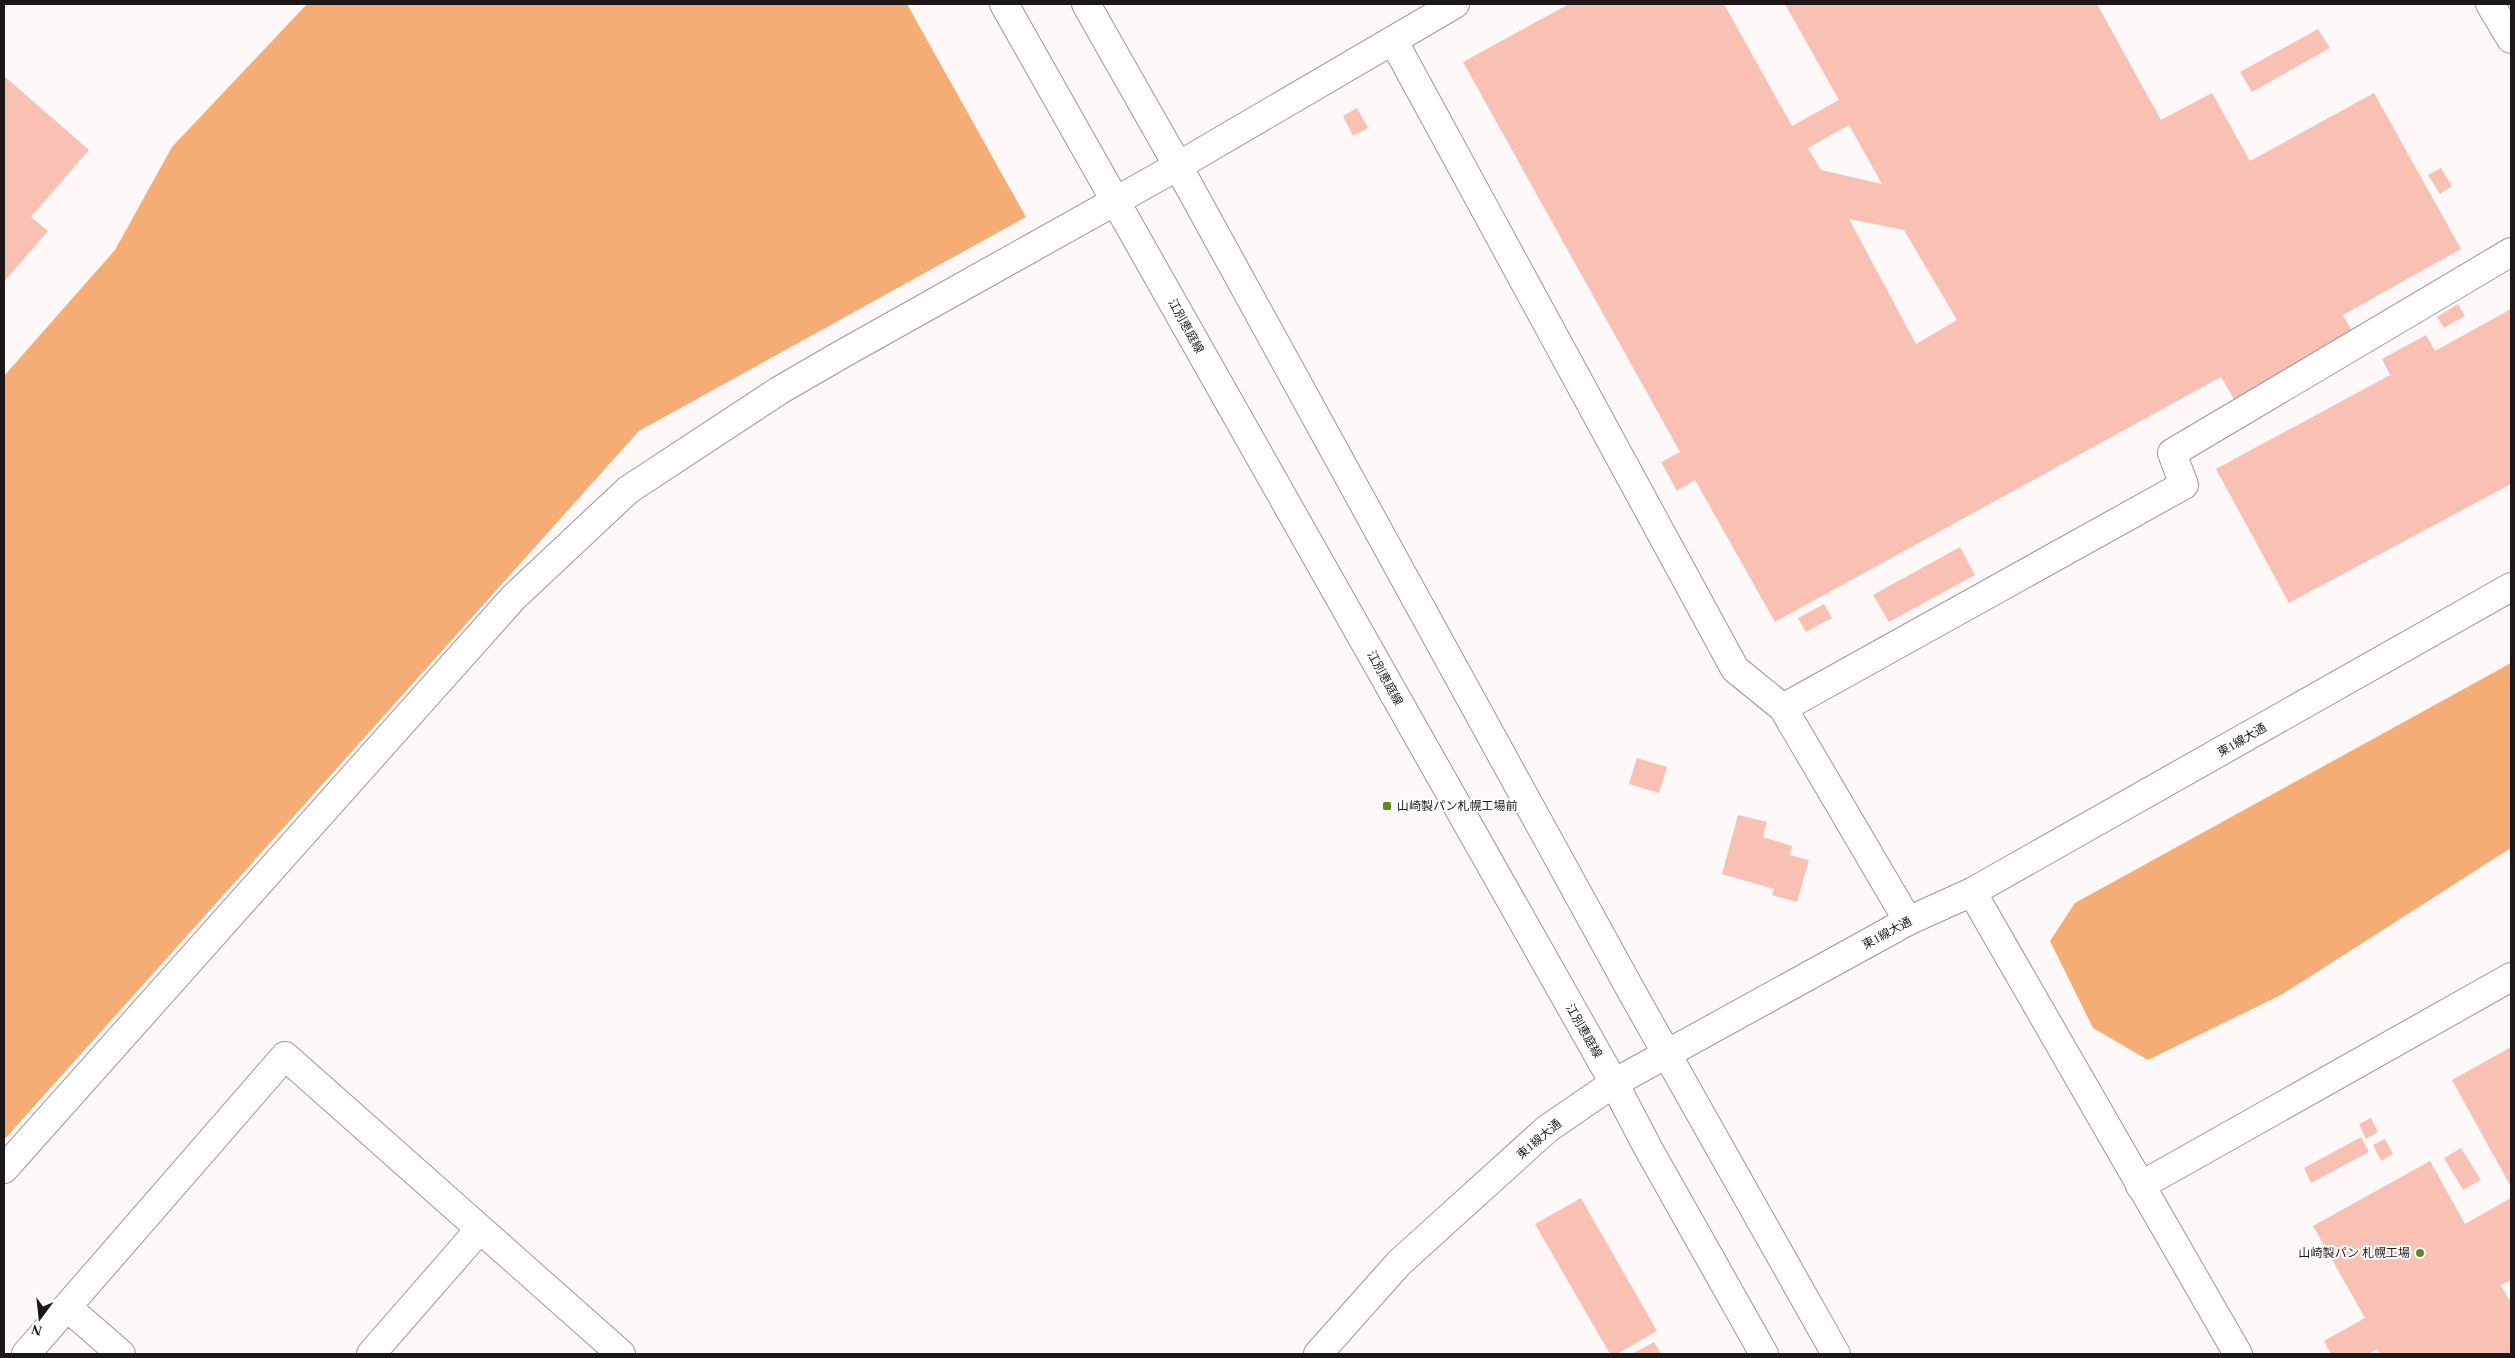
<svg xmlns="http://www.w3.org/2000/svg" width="2515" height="1358" font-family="'Times New Roman','Noto Sans JP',serif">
<rect width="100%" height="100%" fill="#fef8f8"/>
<!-- forest -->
<path fill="#f6ad75" d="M307,4H907L1026,217L639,431L4,1140V376L115,250L172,147Z
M2511,663V848L2283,994L2148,1060L2093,1028L2050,941L2075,903Z"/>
<!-- building -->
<path fill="#f9c1b3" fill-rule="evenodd" d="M1569,4H1724L1792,126L1839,100L1785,4H2097L2161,120L2212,93L2250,161L2374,93L2461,249L2343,315L2353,333L2234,399L2221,377L1775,622L1695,480L1677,491L1661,462L1680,452L1463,62ZM1849,125L1882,184L1821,170L1808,148ZM1849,219L1904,230L1957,320L1916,344Z
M2318,29L2330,48L2252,92L2240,72Z
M4,76L89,150L31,217L48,231L4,282Z
M1357,108L1368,128L1353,136L1343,116Z
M2441,168L2452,186L2440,194L2428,175Z
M2458,304L2465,316L2444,328L2437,317Z
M2511,309V484L2289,603L2216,469L2390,375L2382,359L2426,335L2435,351Z
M1960,547L1975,575L1889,622L1873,595Z
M1824,604L1832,618L1806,632L1798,618Z
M1637,758L1667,767L1659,793L1629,784Z
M1738,815L1767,822L1763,837L1792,846L1790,855L1809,860L1797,902L1772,895L1774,889L1722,874Z
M2511,1047V1187L2452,1080Z
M2371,1118L2378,1132L2366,1139L2359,1124Z
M2361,1137L2369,1152L2311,1183L2304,1168Z
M2385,1139L2393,1154L2381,1161L2373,1145Z
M2461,1148L2481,1180L2463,1190L2444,1158Z
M2430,1161L2465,1224L2511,1198V1280L2501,1285L2511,1303V1354H2380L2377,1349L2368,1354H2331L2324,1341L2365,1318L2313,1226Z
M1581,1198L1657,1331L1617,1354H1610L1535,1224Z
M1654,1342L1661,1354H1632Z"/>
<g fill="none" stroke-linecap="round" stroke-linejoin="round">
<!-- minor casing -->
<g stroke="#a29495" stroke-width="30">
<path id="minor" d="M2490,4L2511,39
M1393,40L1735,669L1783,708L1908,921
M1783,708L2184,485L2172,453L2511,252
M1972,892L2238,1354
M4,1169L513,598L628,490L780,390L844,353L1178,166L1455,4
M2140,1186L2511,977
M67,1307L121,1354
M26,1354L285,1056L621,1354
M371,1354L480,1229
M1318,1354L1399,1263L1547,1129L1614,1083L1908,921L1972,892L2511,587"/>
</g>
<!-- major casing -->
<g stroke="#a29495" stroke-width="30">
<path id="major" d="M1004,4L1614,1083L1648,1148L1764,1354
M1086,4L1178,166L1633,994L1836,1354"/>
</g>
<!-- minor -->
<use href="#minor" stroke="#fff" stroke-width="28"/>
<!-- major -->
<use href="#major" stroke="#fff" stroke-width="28"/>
</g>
<!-- markers -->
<g fill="#5e8b1d" stroke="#fff" stroke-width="2">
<rect x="1382" y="801" width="10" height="10" rx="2.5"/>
<circle cx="2420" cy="1253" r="5"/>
</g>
<g text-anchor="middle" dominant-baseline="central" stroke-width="4" stroke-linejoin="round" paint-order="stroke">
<!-- street labels -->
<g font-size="12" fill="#1d1718" stroke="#fff">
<text transform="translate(1186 326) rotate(61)">江別恵庭線</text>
<text transform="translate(1385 678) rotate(61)">江別恵庭線</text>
<text transform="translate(2242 740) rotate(-30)">東1線大通</text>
<text transform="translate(1887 933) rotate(-28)">東1線大通</text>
<text transform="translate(1584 1031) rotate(60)">江別恵庭線</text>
<text transform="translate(1539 1139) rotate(-40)">東1線大通</text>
</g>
<!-- poi labels -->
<g font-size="12" fill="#1d1718" stroke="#fff" text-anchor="start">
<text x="1397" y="806">山崎製パン札幌工場前</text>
<text x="2410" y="1253" text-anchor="end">山崎製パン 札幌工場</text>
</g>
</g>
<!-- border -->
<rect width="2515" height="1358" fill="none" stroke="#1d1718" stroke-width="10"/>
<!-- north arrow -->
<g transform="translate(40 1318) rotate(195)" stroke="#ffffff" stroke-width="4" paint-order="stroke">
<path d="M0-4L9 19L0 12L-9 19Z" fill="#1d1718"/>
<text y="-8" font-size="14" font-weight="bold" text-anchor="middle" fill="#1d1718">N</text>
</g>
</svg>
